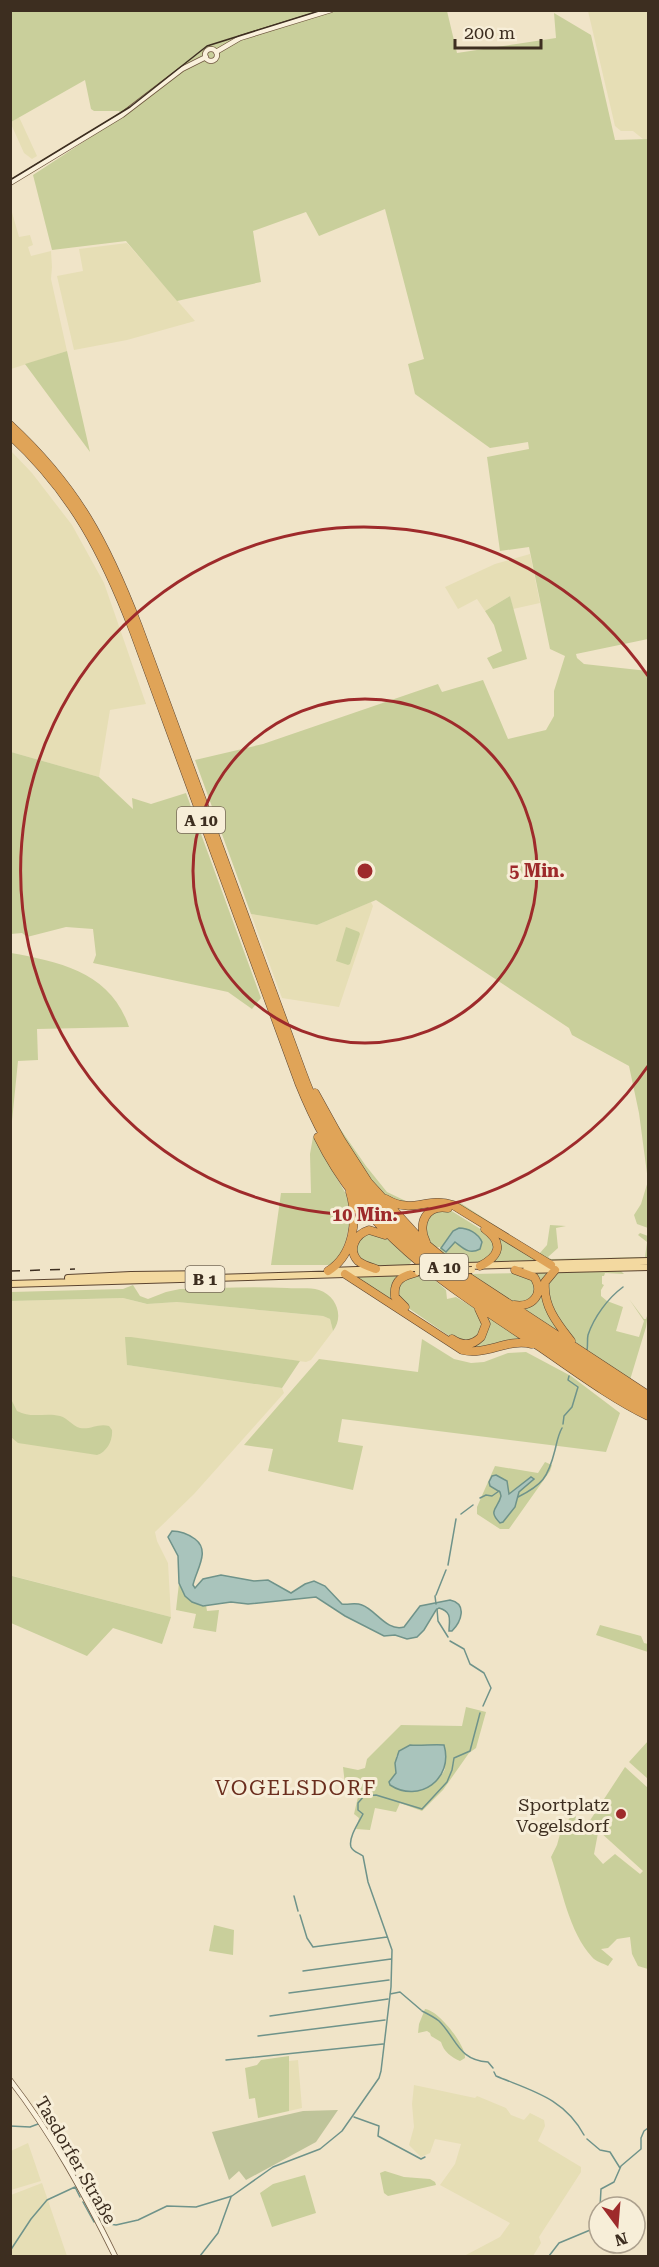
<svg xmlns="http://www.w3.org/2000/svg" width="659" height="2267" font-family="'Roboto Serif',serif">
<rect width="100%" height="100%" fill="#f0e4c8"/>
<!-- farmland -->
<path fill="#e6deb5" d="M588,11H648V139H643L633,131H621L615,126Z
M19,117L37,156L32,159L24,153L11,124V122Z
M11,209L19,237L30,235L33,245L28,247L31,256L51,251L52,267L51,279L67,351L11,369Z
M127,243L195,321L127,340L74,350L57,276L83,271L79,249Z
M11,451L32,473L72,525L104,583L146,704L110,710L99,777L11,752Z
M530,554L540,603L513,609L510,596L485,611L477,599L458,609L445,587L495,564Z
M371,902L373,906L339,1007L282,998L251,914L317,925Z
M123,1298L146,1304L177,1302L323,1316L330,1319L333,1331L311,1360L306,1362L127,1337V1365L282,1388L284,1393L194,1494L155,1532L157,1541L168,1563L171,1617L13,1576L11,1603V1301Z
M298,2060L302,2108L289,2111V2061Z
M414,2085L475,2098L477,2096L506,2108L511,2115L524,2120L530,2113L544,2120L545,2126L538,2141L581,2167V2172L539,2237L541,2243L533,2256H464L500,2237L510,2223L440,2185L455,2164L461,2144L435,2139L430,2153L421,2157L409,2145L414,2127L412,2104Z
M28,2143L41,2181L11,2190V2151Z
M42,2183L67,2256H11V2195Z"/>
<!-- green -->
<path fill="#c9cf9b" fill-rule="evenodd" d="M10,11H447L457,53L556,38L554,13L591,35L615,140L648,139V639L576,654L577,658L584,664L648,671V1228L637,1224L634,1215L641,1204L648,1181L639,1113L629,1066L572,1035L569,1028L376,900L317,925L251,914L195,760L263,744L438,684L442,692L483,680L508,739L546,730L554,716V691L565,656L550,649L529,547L500,551L487,457L529,449L528,442L490,448L415,394L408,364L424,359L385,209L319,236L306,212L253,231L261,282L177,301L126,241L52,250L33,175L123,116L119,111H94L91,109L85,80L11,122Z
M67,351L90,452L25,364Z
M510,596L527,659L493,669L487,658L502,651L494,625L485,611Z
M11,752L99,777L133,809L132,798L151,804L186,793L261,998L252,1009L228,992L93,963L96,955L93,929L66,927L27,937L22,933L11,934Z
M346,927L359,932L360,934L350,964L348,965L336,961Z
M11,953C61,962 111,973 129,1027L37,1029L38,1060L18,1061L11,1131Z
M328,1108L332,1117L366,1166L387,1192L410,1203L436,1199L459,1202L539,1254L547,1245L550,1225L566,1226L556,1228L558,1248L548,1257L551,1259L645,1257L647,1242L638,1235L640,1233L648,1236V1259L547,1260L461,1207L409,1205L386,1197L375,1186L325,1110Z
M313,1137L346,1194L351,1215L346,1240L340,1255L330,1265H271L281,1193H311L310,1154Z
M450,1210L490,1235L493,1238L495,1252L479,1263H465L452,1262L440,1253V1247L434,1248L423,1229L433,1211Z
M492,1231L542,1263L490,1262L495,1258Z
M366,1233L383,1235L412,1261L409,1265H405L372,1266L359,1259L355,1245Z
M601,1270L621,1271L624,1274L605,1273L604,1276H602V1284L604,1285L601,1290V1296L607,1301L623,1307L616,1331L639,1337L644,1321L629,1299L644,1319H646L648,1313L646,1327L630,1380L575,1342L569,1336L548,1305V1280L556,1272Z
M530,1272H548L544,1277L542,1292L570,1342L521,1308L539,1297Z
M517,1273L533,1278L536,1296L517,1305L470,1274Z
M404,1274L396,1279L400,1306L351,1276Z
M429,1275L446,1290L447,1299L456,1297L479,1311L483,1330L472,1342L452,1338L401,1303L396,1293L397,1285L413,1276Z
M133,1285L140,1296L148,1299L166,1292L180,1289C216,1288 252,1286 287,1288C297,1289 309,1287 319,1290C337,1296 344,1317 333,1331L330,1319L323,1316L177,1302L147,1304L123,1298L11,1301V1292L123,1289Z
M482,1311L529,1341L480,1350L455,1343L482,1339Z
M131,1337L300,1361L282,1388L127,1365L125,1337Z
M422,1339L454,1359L471,1363L484,1362L508,1353L526,1352L571,1376L620,1413L606,1452L342,1419L338,1442L363,1446L353,1490L268,1471L273,1449L244,1445L319,1359L418,1372Z
M10,1397L17,1411C32,1419 45,1412 60,1416C68,1418 72,1426 80,1428C90,1430 98,1423 109,1426L112,1430C113,1440 107,1452 97,1455L18,1443L11,1437Z
M545,1462L552,1465L550,1471L509,1529H500L477,1514V1507L495,1466L538,1473Z
M12,1576L171,1617L162,1644L113,1628L87,1656L11,1623Z
M179,1583L185,1596L206,1605L207,1611L219,1610L216,1632L193,1628L196,1614L176,1610Z
M600,1625L641,1636L644,1643L648,1644V1652L596,1635Z
M466,1707L486,1712L476,1748L469,1753L443,1790L422,1811L400,1803L396,1812L375,1808L370,1830L356,1829L359,1818L354,1814L358,1797L345,1784L343,1767L358,1770L365,1768L367,1759L401,1725L462,1726ZM410,1745L431,1746L441,1745L445,1769C436,1790 405,1801 389,1782L396,1773V1756Z
M648,1741V1779L629,1762Z
M625,1767L648,1788V1969L638,1966L632,1954L630,1937L617,1939L608,1948L601,1949L613,1959L608,1966C603,1963 596,1962 592,1957C569,1932 562,1889 551,1857L557,1845L560,1834L572,1814L598,1833L594,1854L603,1864L615,1854L640,1874L643,1871L589,1822Z
M214,1925L234,1930L233,1955L209,1951Z
M425,2009C438,2010 466,2045 465,2058L460,2061C451,2057 444,2052 441,2042L431,2036L430,2033L427,2031L418,2033L419,2024Z
M289,2056V2111L258,2118L255,2098L249,2099L245,2068L257,2065L261,2060Z
M385,2171L404,2177L430,2179L435,2182L436,2185L388,2196L384,2193L380,2173Z
M305,2175L316,2213L272,2227L260,2193L273,2184Z"/>
<!-- cemetery -->
<path fill="#bfc49a" d="M338,2110L316,2142L246,2180L239,2171L229,2180L212,2132L303,2111Z"/>
<!-- water -->
<path fill="#a9c4bc" stroke="#6f938a" stroke-width="1.5" d="M459,1228C468,1228 478,1233 482,1242L480,1249C469,1255 463,1248 455,1242L446,1252L441,1248L453,1231Z
M496,1475L507,1481L509,1494L531,1477L534,1479L519,1492L515,1507L503,1522L500,1523C487,1510 498,1509 501,1496L500,1492L490,1486L489,1482L492,1476Z
M172,1531C180,1531 188,1534 195,1539C211,1551 196,1570 193,1585L195,1588L203,1579L221,1575L254,1581L268,1580L291,1593L305,1584L314,1581L325,1586L342,1604C349,1605 355,1602 362,1605C376,1610 387,1632 404,1627L420,1606L450,1600C468,1604 461,1622 452,1631H449C449,1621 453,1612 439,1608L436,1610L424,1630L417,1637L407,1639L395,1635L384,1636L345,1616L316,1597L248,1604L231,1602L203,1606L192,1602L185,1596L179,1583L178,1556L168,1537Z
M410,1745C421,1746 433,1744 444,1745C454,1779 419,1804 390,1785L389,1782L396,1773L395,1763L399,1751Z"/>
<g fill="none" stroke-linecap="round" stroke-linejoin="round">
<!-- stream -->
<path stroke="#6f938a" stroke-width="1.5" d="M587,1350C588,1345 587,1339 588,1335C594,1317 608,1298 623,1287
M563,1424L564,1416L572,1407L578,1387L568,1380L569,1376
M518,1497C542,1485 548,1478 555,1450C557,1442 558,1435 562,1428
M480,1498L486,1495L492,1496L499,1491
M461,1514L473,1505
M448,1565L456,1519
M436,1595L446,1570
M435,1596L436,1604
M437,1609L438,1621L448,1637
M450,1641L464,1649L470,1664L484,1673L491,1688L483,1706
M294,1896L298,1911
M300,1915L307,1938L313,1947L387,1937
M303,1971L391,1959
M289,1993L389,1980
M390,1994L400,1992L421,2010
M422,2011C428,2014 434,2017 439,2021C457,2039 458,2060 488,2062L493,2068
M270,2016L388,1999
M258,2036L385,2020
M226,2060L383,2044
M494,2072L496,2076C532,2091 564,2098 584,2135
M354,2117L379,2126L378,2136L421,2159L425,2157
M10,2126L30,2127L38,2124
M587,2139L600,2150L610,2152L620,2168
M83,2202L94,2222
M600,2207L601,2189L614,2182L621,2166L641,2149V2138L644,2131L648,2128
M100,2221L105,2224
M110,2224L116,2225L138,2220L167,2206L196,2207L232,2196L273,2167L320,2149L342,2131L379,2078L381,2071L391,1987L392,1950L368,1882L363,1856C359,1853 353,1852 351,1847C348,1838 359,1822 363,1814L358,1810V1803L364,1796L376,1795L422,1809L447,1782L452,1770L454,1758L470,1751L480,1713
M10,2251L31,2219L47,2200L75,2187L80,2197
M200,2256L218,2233L231,2197
M549,2256L559,2243L595,2228L599,2223"/>
<!-- secondary casing -->
<g stroke="#6f573f" stroke-width="6">
<path id="secondary" d="M205 55a6 6 0 1 1 12 0a6 6 0 1 1-12 0Z
M216,52L240,38L331,10
M10,183L122,115L182,69L206,57
M10,2080C52,2134 85,2195 115,2256"/>
</g>
<!-- primary casing -->
<g stroke="#5b4430" stroke-width="8">
<path id="primary" d="M466,1266L648,1261
M526,1270L648,1267
M329,1271L413,1268
M68,1278L131,1275L214,1274
M10,1284L411,1272"/>
</g>
<!-- motorway casing -->
<g stroke="#5b4430" stroke-width="9">
<path id="motorway" d="M10,425C77,487 106,543 138,626L302,1072C311,1096 321,1121 334,1143C381,1225 449,1272 526,1323C567,1349 608,1376 648,1403
M10,435C73,493 104,554 134,632L299,1083C314,1120 332,1155 356,1187C400,1247 460,1287 522,1328C564,1355 606,1383 648,1410
M315,1093L341,1140L368,1182L421,1240L459,1271L648,1395
M318,1137C368,1238 451,1288 540,1347C575,1371 611,1398 648,1416
M386,1199C413,1215 427,1196 453,1205L551,1265
M426,1242C417,1224 426,1204 448,1208
M480,1266C500,1256 504,1243 485,1229
M376,1269C370,1267 363,1265 358,1261C347,1249 356,1234 369,1230L385,1235
M555,1270L545,1282C543,1306 557,1323 571,1341
M328,1271C354,1255 358,1219 350,1192
M345,1274L462,1350C486,1356 507,1338 532,1344
M514,1305C532,1308 545,1294 534,1277L515,1270
M405,1307L395,1297C393,1279 403,1276 418,1272
M452,1339C462,1346 472,1346 481,1337L486,1324L479,1309"/>
</g>
<!-- secondary -->
<use href="#secondary" stroke="#faf1dc" stroke-width="4.5"/>
<!-- primary -->
<use href="#primary" stroke="#f3d9a0" stroke-width="6"/>
<!-- motorway -->
<use href="#motorway" stroke="#e0a458" stroke-width="8"/>
<!-- tram -->
<path stroke="#3d2e20" stroke-width="1.5" d="M10,180L130,107L207,46L322,10"/>
<!-- rail -->
<path stroke="#3d2e20" stroke-width="1.5" stroke-dasharray="10 10" stroke-linecap="butt" d="M10,1271L75,1269"/>
<!-- primary-bridge casing -->
<g stroke="#5b4430" stroke-width="8" stroke-linecap="butt">
<path id="primary-bridge" d="M413,1268L466,1266
M418,1272L472,1270"/>
</g>
<!-- primary-bridge -->
<use href="#primary-bridge" stroke="#f3d9a0" stroke-width="6"/>
</g>
<!-- distance rings -->
<g fill="none" stroke="#9e2a2b" stroke-width="3">
<circle cx="365" cy="871" r="172"/>
<path d="M648 1066A344 344 0 1 1 648 676"/>
</g>
<!-- markers -->
<circle fill="#9e2a2b" stroke="#f7eed8" stroke-width="2" cx="621" cy="1814" r="6"/>
<g text-anchor="middle" dominant-baseline="central" stroke-width="6" stroke-linejoin="round" paint-order="stroke">
<!-- shield labels -->
<g fill="#f7eed8" stroke="#756857" stroke-width="1.5">
<rect x="177" y="807" width="48" height="26" rx="4.5"/>
<rect x="420" y="1254" width="48" height="26" rx="4.5"/>
<rect x="185.5" y="1266" width="39" height="26" rx="4.5"/>
</g>
<g font-size="16" font-weight="bold" fill="#3d2e20">
<text x="201" y="820">A 10</text>
<text x="444" y="1267">A 10</text>
<text x="205" y="1279">B 1</text>
</g>
<!-- poi labels -->
<g font-size="18" fill="#3d2e20" stroke="#f7eed8" text-anchor="end">
<text x="609" y="1804">Sportplatz<tspan x="609" dy="21">Vogelsdorf</tspan></text>
</g>
<!-- street labels -->
<g font-size="18" fill="#3d2e20" stroke="#f7eed8">
<text transform="translate(76 2160) rotate(60)">Tasdorfer Straße</text>
</g>
<!-- quarter labels -->
<g font-size="21" letter-spacing="1.5" fill="#6b2e1e" stroke="#f7eed8">
<text x="296" y="1788">VOGELSDORF</text>
</g>
</g>
<circle cx="365" cy="871" r="9" fill="#9e2a2b" stroke="#f7eed8" stroke-width="3"/>
<g font-size="18" text-anchor="middle" font-weight="bold" fill="#9e2a2b" stroke="#f7eed8" stroke-width="6" stroke-linejoin="round" paint-order="stroke">
<text x="537" y="877">5 Min.</text>
<text x="365" y="1221">10 Min.</text>
</g>
<!-- border -->
<rect width="659" height="2267" fill="none" stroke="#3d2e20" stroke-width="24"/>
<!-- north arrow -->
<g transform="translate(617 2225) rotate(164)"><circle r="28" fill="#f7eed8" stroke="#ada18e" stroke-width="1.5"/>
<path d="M0-4.5L10 22L0 15L-10 22Z" fill="#9e2a2b"/>
<text y="-9" font-size="16" font-weight="bold" text-anchor="middle" fill="#3d2e20">N</text>
</g>
<!-- scale -->
<path d="M455 39v9h86v-9" fill="none" stroke="#3d2e20" stroke-width="3"/>
<text x="464" y="39" font-size="18" fill="#3d2e20" stroke="#f7eed8" stroke-width="4.5" paint-order="stroke">200 m</text>
</svg>
